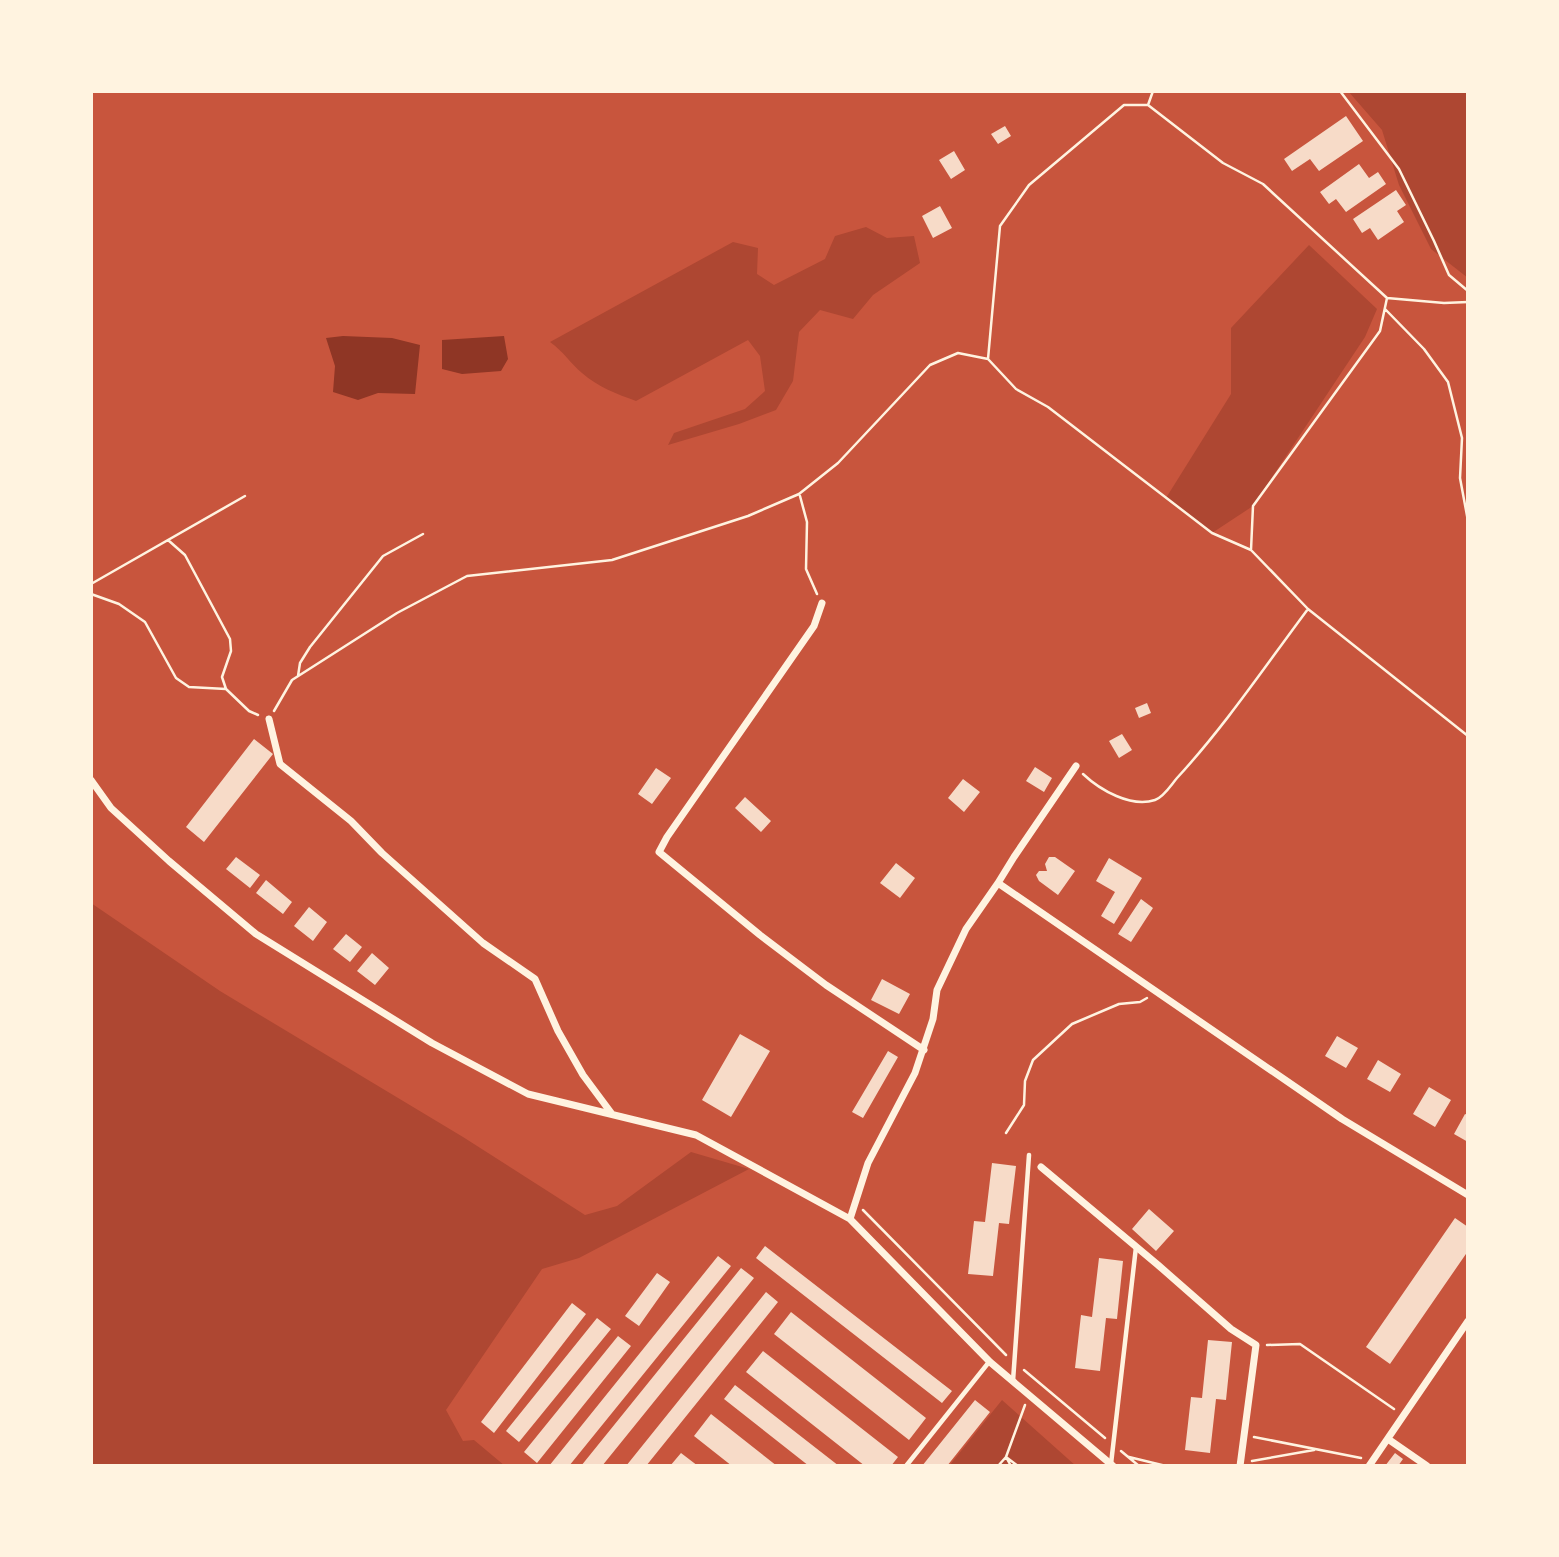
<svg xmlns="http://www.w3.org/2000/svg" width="1559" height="1557" font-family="Inter,sans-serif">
<rect width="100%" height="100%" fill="#c8553d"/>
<!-- green -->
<path fill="#ae4732" d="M1348,91H1468V278L1431,249L1399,185L1382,130Z
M866,227L887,238L914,236L920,263L873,295L853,319L820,310L799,332L793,381L776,410L739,424L668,445L674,433L745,409L765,391L760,356L748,340L636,401C617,394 598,387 582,373C570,363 564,352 550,342L733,242L758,248L757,274L774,285L825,259L835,236Z
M1309,245L1377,309L1365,337L1253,506L1212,533L1166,498L1231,394V328Z
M91,903L220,991L463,1137L585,1215L617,1206L691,1152L749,1169L579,1258L542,1269L446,1410L463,1441L474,1440L505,1466H91Z
M1002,1400L1076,1466H949Z"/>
<!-- water -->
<path fill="#8f3625" d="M343,336L392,338L420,345L415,394L378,393L358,400L333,392L335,366L326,338Z
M504,336L508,359L501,371L462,374L442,369V340Z"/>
<!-- building -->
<path fill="#f7dbc8" d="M1346,116L1363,141L1319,171L1310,159L1292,171L1284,159Z
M1005,126L1011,136L998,144L991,134Z
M954,151L965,170L951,179L939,160Z
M1359,164L1369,178L1378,172L1386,184L1346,212L1336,199L1329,204L1320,192Z
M1396,190L1406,205L1397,211L1404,222L1378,240L1370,228L1362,233L1353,219Z
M940,206L952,228L933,238L922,216Z
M1147,703L1151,713L1139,718L1135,708Z
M1122,734L1132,750L1119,758L1109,741Z
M254,739L273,754L204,842L186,827Z
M1035,767L1052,778L1044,792L1026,781Z
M656,768L671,778L652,804L638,794Z
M963,779L980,792L964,812L948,798Z
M745,797L771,821L761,832L735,808Z
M236,857L260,875L250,888L226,869Z
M1049,857H1055L1075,871L1058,895L1039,881L1036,875L1039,871H1047L1045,864Z
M1109,858L1142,878L1114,924L1101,916L1115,892L1096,881Z
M896,863L915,878L900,898L880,883Z
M266,880L292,902L283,914L256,893Z
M1141,899L1153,908L1131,942L1118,934Z
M309,907L327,922L313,941L294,926Z
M346,934L362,947L350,962L333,949Z
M372,953L389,968L375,985L357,971Z
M882,979L910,994L899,1014L871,1000Z
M740,1034L770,1051L731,1117L702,1100Z
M1337,1036L1358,1048L1346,1068L1325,1056Z
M888,1051L898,1057L863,1118L852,1112Z
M1378,1060L1401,1074L1390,1092L1367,1079Z
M1429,1087L1451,1100L1435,1127L1413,1114Z
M1465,1114L1468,1115V1142L1454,1134Z
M992,1163L1016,1166L1009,1224L999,1223L993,1276L968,1274L974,1221L985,1222Z
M1149,1209L1174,1231L1156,1251L1132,1229Z
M1455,1218L1468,1227V1251L1390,1364L1366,1347Z
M765,1246L952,1391L942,1403L756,1258Z
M718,1256L731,1266L569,1466H549Z
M1099,1258L1123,1261L1117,1319L1106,1318L1100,1371L1075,1368L1081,1315L1092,1317Z
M741,1268L754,1278L602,1466H581Z
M657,1273L670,1282L639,1326L625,1316Z
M766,1292L778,1302L646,1466H626Z
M572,1303L586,1314L494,1433L481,1422Z
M791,1312L926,1418L909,1440L774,1334Z
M597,1318L611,1329L519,1442L506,1431Z
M618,1336L631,1346L537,1463L524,1452Z
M1208,1340L1232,1342L1226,1400L1216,1399L1210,1453L1185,1450L1191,1397L1202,1398Z
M763,1351L898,1457L891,1466H865L746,1372Z
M735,1385L839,1466H809L724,1399Z
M975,1400L990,1412L947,1466H922Z
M711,1414L777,1466H732L694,1436Z
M681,1453L698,1466H670Z
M1395,1453L1403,1459L1398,1466H1385Z"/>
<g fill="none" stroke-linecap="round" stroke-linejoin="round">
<!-- path -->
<path stroke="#fff3e0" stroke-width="2.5" d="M1340,91L1399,169L1434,241L1449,275L1468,291
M1148,105L1153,91
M1387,298L1444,303L1468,302
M1385,309L1424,349L1448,382L1462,438L1460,478L1468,521
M800,496L807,522L806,569L817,594
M168,540L185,555L230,639L231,651L222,677L226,689
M1251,550L1253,506L1380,331L1387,298L1263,184L1223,163L1148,105H1124L1029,185L1000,226L988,359L1016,389L1048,407L1212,533L1251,550L1308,609L1468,736
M91,584L245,496
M91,594L119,604L145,622L176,678L189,687L226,689L249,711L258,715
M298,676L300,663L310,647L383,556L423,534
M274,711L292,680L397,613L467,576L612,560L748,516L799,494L838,463L930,365L958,353L988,359
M1083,774C1100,790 1131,808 1155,800C1164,797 1171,785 1177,778C1225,726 1266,665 1308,609
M1006,1133L1024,1105L1025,1081L1033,1060L1072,1024L1119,1004L1140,1002L1147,998
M863,1210L1006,1355
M1267,1345L1300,1344L1394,1409
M1024,1370L1105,1438
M1254,1437L1361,1458
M1121,1451L1139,1466
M1129,1457L1166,1466
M1252,1461L1314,1450
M998,1466L1006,1457L1011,1466
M1018,1466L1006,1457L1025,1405"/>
<!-- service -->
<path stroke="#fff3e0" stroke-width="4.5" d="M1013,1381L1029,1155
M1111,1464L1136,1247
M906,1466L989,1362"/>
<!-- minor -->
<path stroke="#fff3e0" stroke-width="7" d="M822,603L814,626L667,837L659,852L760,935L826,985L924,1050
M269,719L280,764L351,821L382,853L483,943L535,979L558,1031L583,1075L612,1114
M91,780L111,808L169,861L256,934L432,1043L528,1094L696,1135L850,1219L990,1362L1113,1466
M998,883L1342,1119L1468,1195
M1041,1167L1158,1265L1231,1329L1256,1345L1240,1466
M850,1219L868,1163L915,1073L933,1019L937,990L966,929L998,883L1014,857L1076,766
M1388,1439L1427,1466
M1369,1466L1468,1321"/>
</g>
<!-- border -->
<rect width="1559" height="1557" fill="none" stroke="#fff3e0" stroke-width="186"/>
</svg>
